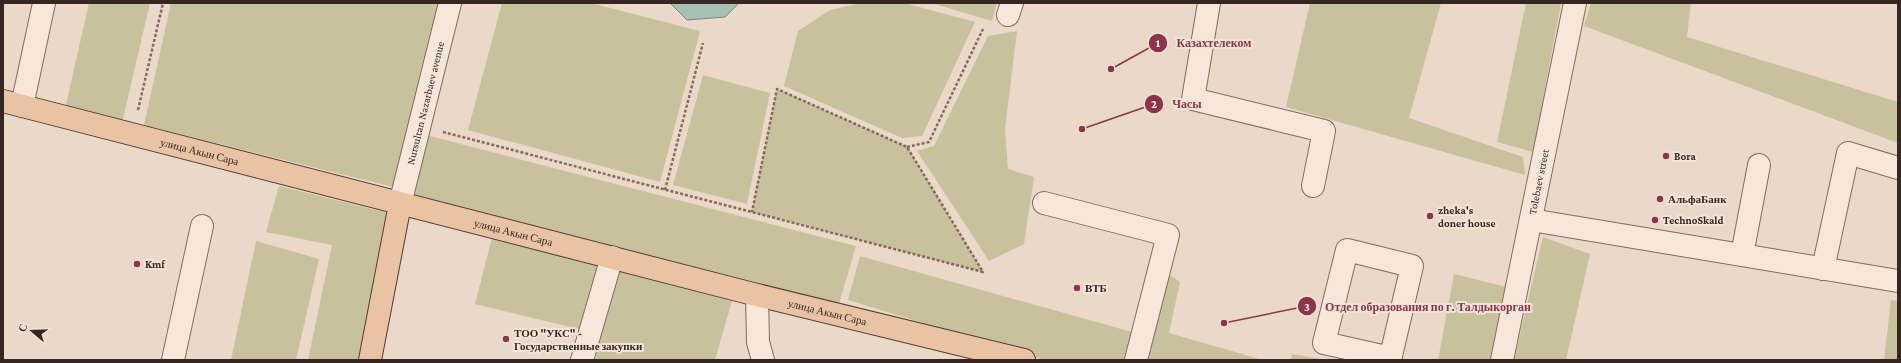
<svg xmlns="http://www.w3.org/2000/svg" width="1901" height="363" font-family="'Crimson Pro',serif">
<rect width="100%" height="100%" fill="#ead8c8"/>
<!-- green -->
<path fill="#c7c29c" d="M89,3H150L122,123L65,109Z
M171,3H443L393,187L144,125Z
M502,3H591L700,31L660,182L468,130Z
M862,3H904L975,22L922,136L902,138L784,86L798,31L830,10Z
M931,3H997L992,21Z
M1310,3H1441L1409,118L1523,157L1525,175L1286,107Z
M1526,3H1561L1533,152L1497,142Z
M1591,3H1691L1687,37L1898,102V143L1584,26Z
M1017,31L1005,129L1008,169L1034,177L1024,244L989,261L917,151L934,146L988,36Z
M703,75L770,93L747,204L673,185Z
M777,89L907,147L983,272L752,212Z
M426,135L856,246L839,304L409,200Z
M279,186L388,213L360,360H308L332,245L266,232Z
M1543,237L1590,254L1566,360H1514Z
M492,238L603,261L587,331L475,304Z
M256,241L319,259L296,360H231Z
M860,256L1132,332L1123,360H1044L848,300Z
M616,268L734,294L715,360H595Z
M1167,273L1180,282L1169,333L1263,360H1142Z
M1454,274L1506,287L1492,360H1438Z
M1891,300L1898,301V360H1884Z
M1292,354L1327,360H1291Z"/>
<!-- water -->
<path fill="#a8bfb3" stroke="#708c7e" d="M670,3H739L725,17L687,20Z"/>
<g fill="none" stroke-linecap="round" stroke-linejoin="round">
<!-- minor casing -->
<g stroke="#846a5e" stroke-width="24">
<g id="minor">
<path d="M1209,3L1193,99L1324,131L1313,186"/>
<path d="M1008,15L1012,3"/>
<path d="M22,106L44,3"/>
<path d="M1044,203L1168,235L1136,360"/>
<path id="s1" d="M400,204L450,3"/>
<path d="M1531,220L1898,281"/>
<path d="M1742,255L1759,165"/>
<path d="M1823,269L1848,153L1898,168"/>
<path d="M757,295L758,342L763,360"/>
<path d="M173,360L202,226"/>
<path d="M582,360L612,257"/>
<path d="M1390,360L1412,266L1347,250L1324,343L1391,358"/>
<path id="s2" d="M1502,360L1575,3"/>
</g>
</g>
<!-- major casing -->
<g stroke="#533a32" stroke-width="24">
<g id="major">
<path id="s3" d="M3,101L757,295L1024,360"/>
<path d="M370,360L400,204"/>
</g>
</g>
<!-- path -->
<path stroke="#846a5e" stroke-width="2.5" stroke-dasharray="3 2" stroke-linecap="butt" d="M138,110L163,3
M443,132L983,272L907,147L777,89L752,212
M907,147L929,142L983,29
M665,190L703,43"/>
<!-- minor -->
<use href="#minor" stroke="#f6e7da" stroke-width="22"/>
<!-- major -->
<use href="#major" stroke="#e9c3a3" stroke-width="22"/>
</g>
<!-- markers -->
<g fill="#8e344a" stroke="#f2e4d6" stroke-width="1.5">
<circle cx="1666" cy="156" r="4"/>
<circle cx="1660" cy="199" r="4"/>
<circle cx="1430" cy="216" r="4"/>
<circle cx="1655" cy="220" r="4"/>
<circle cx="137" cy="264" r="4"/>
<circle cx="1077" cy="288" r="4"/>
<circle cx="506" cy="339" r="4"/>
</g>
<g text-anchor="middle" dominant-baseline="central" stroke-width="4" stroke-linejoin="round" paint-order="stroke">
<!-- street labels -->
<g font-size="11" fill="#362621" stroke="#f2e4d6">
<text stroke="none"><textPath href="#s1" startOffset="104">Nursultan Nazarbaev avenue</textPath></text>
<text stroke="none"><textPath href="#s3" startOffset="203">улица Акын Сара</textPath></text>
<text stroke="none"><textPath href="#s2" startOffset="182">Tolebaev street</textPath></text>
<text stroke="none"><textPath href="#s3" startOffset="527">улица Акын Сара</textPath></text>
<text stroke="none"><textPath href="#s3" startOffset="851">улица Акын Сара</textPath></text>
</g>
<!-- poi labels -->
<g font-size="11" font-weight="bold" fill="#362621" stroke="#f2e4d6" text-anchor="start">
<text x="1674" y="156">Bora</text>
<text x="1668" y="199">АльфаБанк</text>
<text x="1438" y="210">zheka's<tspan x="1438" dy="13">doner house</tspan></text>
<text x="1663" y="220">TechnoSkald</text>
<text x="145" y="264">Kmf</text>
<text x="1085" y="288">ВТБ</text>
<text x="514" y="333">ТОО "УКС" -<tspan x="514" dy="13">Государственные закупки</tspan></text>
</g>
</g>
<!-- callouts -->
<path fill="none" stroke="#8e344a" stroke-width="1.5" d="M1111 69L1158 43M1082 129L1154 104M1224 323L1307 306"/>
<g fill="#8e344a" stroke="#f2e4d6" stroke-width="1.5">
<circle cx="1111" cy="69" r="4"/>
<circle cx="1082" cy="129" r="4"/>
<circle cx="1224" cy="323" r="4"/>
<circle cx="1158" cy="43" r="10"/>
<circle cx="1154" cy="104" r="10"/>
<circle cx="1307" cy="306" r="10"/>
</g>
<g font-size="12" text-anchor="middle" font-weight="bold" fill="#fff">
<text x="1158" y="47">1</text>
<text x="1154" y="108">2</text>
<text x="1307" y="311">3</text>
</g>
<g font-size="12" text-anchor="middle" font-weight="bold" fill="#8e344a" stroke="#f2e4d6" stroke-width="4" stroke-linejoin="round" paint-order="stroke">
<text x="1214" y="47">Казахтелеком</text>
<text x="1187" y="108">Часы</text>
<text x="1428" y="311">Отдел образования по г. Талдыкорган</text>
</g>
<!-- border -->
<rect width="1901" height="363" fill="none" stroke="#362621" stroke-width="8"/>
<!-- north arrow -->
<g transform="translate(32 331) rotate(289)" stroke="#f2e4d6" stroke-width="3" paint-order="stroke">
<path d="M0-3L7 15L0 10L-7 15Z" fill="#362621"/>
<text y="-6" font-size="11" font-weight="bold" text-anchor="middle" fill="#362621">С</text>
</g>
</svg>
